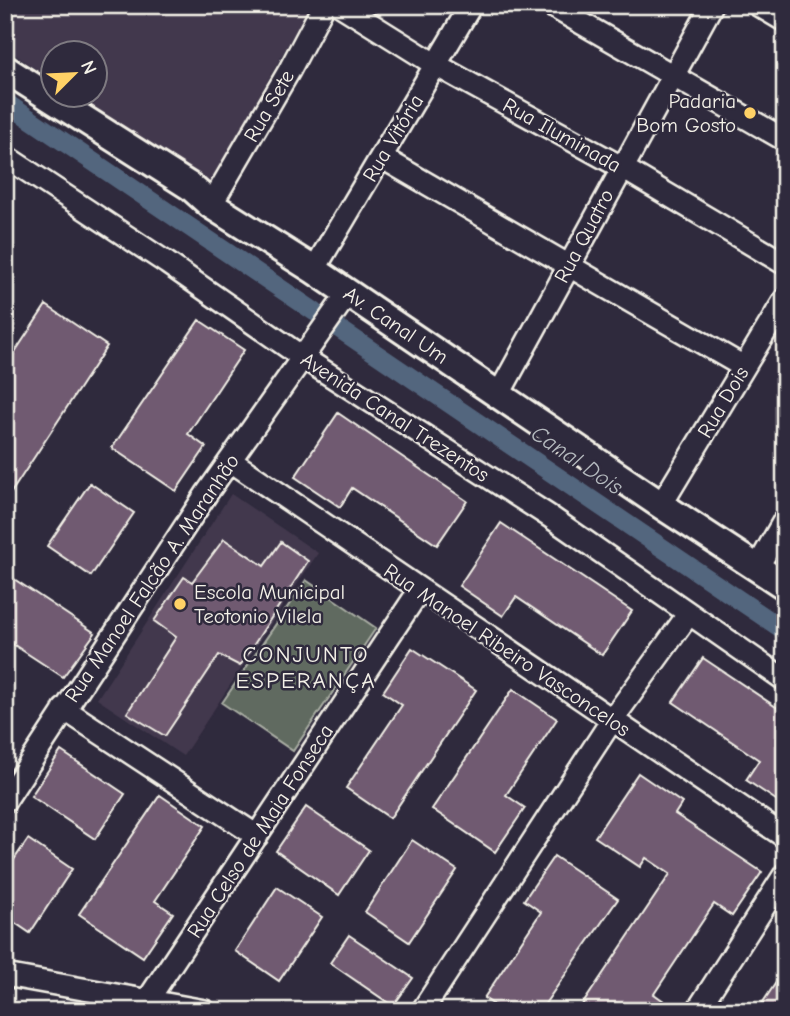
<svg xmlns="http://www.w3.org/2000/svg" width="790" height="1016" font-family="'Comic Neue',sans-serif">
<rect width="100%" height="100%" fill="#2f2a3d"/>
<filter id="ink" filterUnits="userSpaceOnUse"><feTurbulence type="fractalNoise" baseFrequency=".0143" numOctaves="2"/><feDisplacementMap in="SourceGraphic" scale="14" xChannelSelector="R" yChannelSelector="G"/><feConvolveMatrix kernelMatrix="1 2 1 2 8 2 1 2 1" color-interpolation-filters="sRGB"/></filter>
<g filter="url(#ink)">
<!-- built -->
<path fill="#42384d" d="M5,5H310L209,185L75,95L94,94V52H52V80L5,48Z
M231,494L318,553L183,756L97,699Z"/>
<!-- green -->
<path fill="#606b60" stroke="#aaaea4" stroke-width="2" d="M306,580L376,628L293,751L222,703Z"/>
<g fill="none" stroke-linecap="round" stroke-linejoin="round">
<!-- canal -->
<path stroke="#53667e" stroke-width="19" d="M5,102L315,312
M341,330L785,631"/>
</g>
<!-- building -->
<path fill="#6f5a71" stroke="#f4f1e8" stroke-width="2" d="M46,305L107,346L5,502V367Z
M199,320L244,350L188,434L206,447L176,491L112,448Z
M338,413L467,501L437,545L352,488L340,507L295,477Z
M90,483L134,513L91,576L47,546Z
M501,523L632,611L602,655L516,597L503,616L459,586Z
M224,539L264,566L281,542L308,561L240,666L219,655L165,736L127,713L176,637L154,621L184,577L192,582Z
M5,573L95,633L63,677L5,639Z
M412,648L476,690L390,818L346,788L402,705L383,692Z
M703,658L785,713V806L746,780L759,760L673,702Z
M513,689L557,719L506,795L525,808L495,852L432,809Z
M61,751L125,794L95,839L31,796Z
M638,773L682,803L675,814L762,872L732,916L714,904L654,994L678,1011H578L670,874L646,858L640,867L595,837Z
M160,795L205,826L155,901L173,913L143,957L79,914Z
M306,807L369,850L339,895L276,851Z
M28,839L72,869L30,933L5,916V873Z
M412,840L457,870L409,942L365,912Z
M554,856L618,899L540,1011H503L484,998L541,912L524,900Z
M277,887L322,917L279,981L235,951Z
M349,935L413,978L393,1006L330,963Z
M785,969V1011H757Z"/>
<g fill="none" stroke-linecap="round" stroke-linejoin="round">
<!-- minor casing -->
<g stroke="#f4f1e8" stroke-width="26">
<path id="minor" d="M340,5L436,65L621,167L785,264
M550,5L785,140
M758,5L785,21
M5,156L167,263L302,357L549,516L785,680
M381,157L744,367
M211,205L289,71L324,5
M314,270L471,5
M499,394L712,5
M231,461L785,837
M661,505L785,299
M757,568L785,519
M64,709L257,836
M5,801L207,493L348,293
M5,975L205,1011
M147,1001L419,591
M422,1011L612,720L688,615
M697,1011L785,874"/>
</g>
<!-- tertiary casing -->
<g stroke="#f4f1e8" stroke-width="32">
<path id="tertiary" d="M5,69L191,187L211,205L314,270L661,505L785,586"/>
</g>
<!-- minor -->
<use href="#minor" stroke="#2f2a3d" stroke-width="21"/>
<!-- tertiary -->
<use href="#tertiary" stroke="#2f2a3d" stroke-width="26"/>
</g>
</g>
<!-- markers -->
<g fill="#ffd166" stroke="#2f2a3d" stroke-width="2.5">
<circle cx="750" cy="113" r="7"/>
<circle cx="180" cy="604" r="7"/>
</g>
<g text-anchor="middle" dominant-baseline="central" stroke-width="5" stroke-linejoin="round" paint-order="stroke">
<!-- poi labels -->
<g font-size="21" fill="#f4f1e8" stroke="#2f2a3d" text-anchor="end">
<text x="736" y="101">Padaria<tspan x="736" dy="24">Bom Gosto</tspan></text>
<text x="194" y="592" text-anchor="start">Escola Municipal<tspan x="194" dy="24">Teotonio Vilela</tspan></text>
</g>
<!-- street labels -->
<g font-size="21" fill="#f4f1e8" stroke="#2f2a3d">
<text transform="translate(269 106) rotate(-60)">Rua Sete</text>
<text transform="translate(562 135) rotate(29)">Rua Iluminada</text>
<text transform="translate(393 138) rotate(-59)">Rua Vitória</text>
<text transform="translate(584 236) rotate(-62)">Rua Quatro</text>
<text transform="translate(396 325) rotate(34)">Av. Canal Um</text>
<text transform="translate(723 402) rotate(-59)">Rua Dois</text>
<text transform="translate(395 417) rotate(33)">Avenida Canal Trezentos</text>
<text transform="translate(152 578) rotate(-56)">Rua Manoel Falcão A. Maranhão</text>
<text transform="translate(507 650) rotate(34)">Rua Manoel Ribeiro Vasconcelos</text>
<text transform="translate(260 831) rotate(-57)">Rua Celso de Maia Fonseca</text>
</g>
<!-- water labels -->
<g font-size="23" font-style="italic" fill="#b4b9be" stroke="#2f2a3d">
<text transform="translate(577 460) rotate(34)">Canal Dois</text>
</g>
<!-- neighbourhood labels -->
<g font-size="23" letter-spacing="2" fill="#f4f1e8" stroke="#2f2a3d">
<text x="306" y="654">CONJUNTO<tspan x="306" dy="26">ESPERANÇA</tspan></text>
</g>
</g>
<!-- margin -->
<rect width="790" height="1016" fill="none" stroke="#2f2a3d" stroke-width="28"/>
<rect x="14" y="14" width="762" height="988" fill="none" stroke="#f4f1e8" stroke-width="2.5" filter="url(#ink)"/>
<!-- north arrow -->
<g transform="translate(74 74) rotate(66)"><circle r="33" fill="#2f2a3d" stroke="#7e7a81" stroke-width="2"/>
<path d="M0-5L12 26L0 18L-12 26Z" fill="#ffd166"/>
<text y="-10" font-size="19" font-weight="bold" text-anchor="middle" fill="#f4f1e8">N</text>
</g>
</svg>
